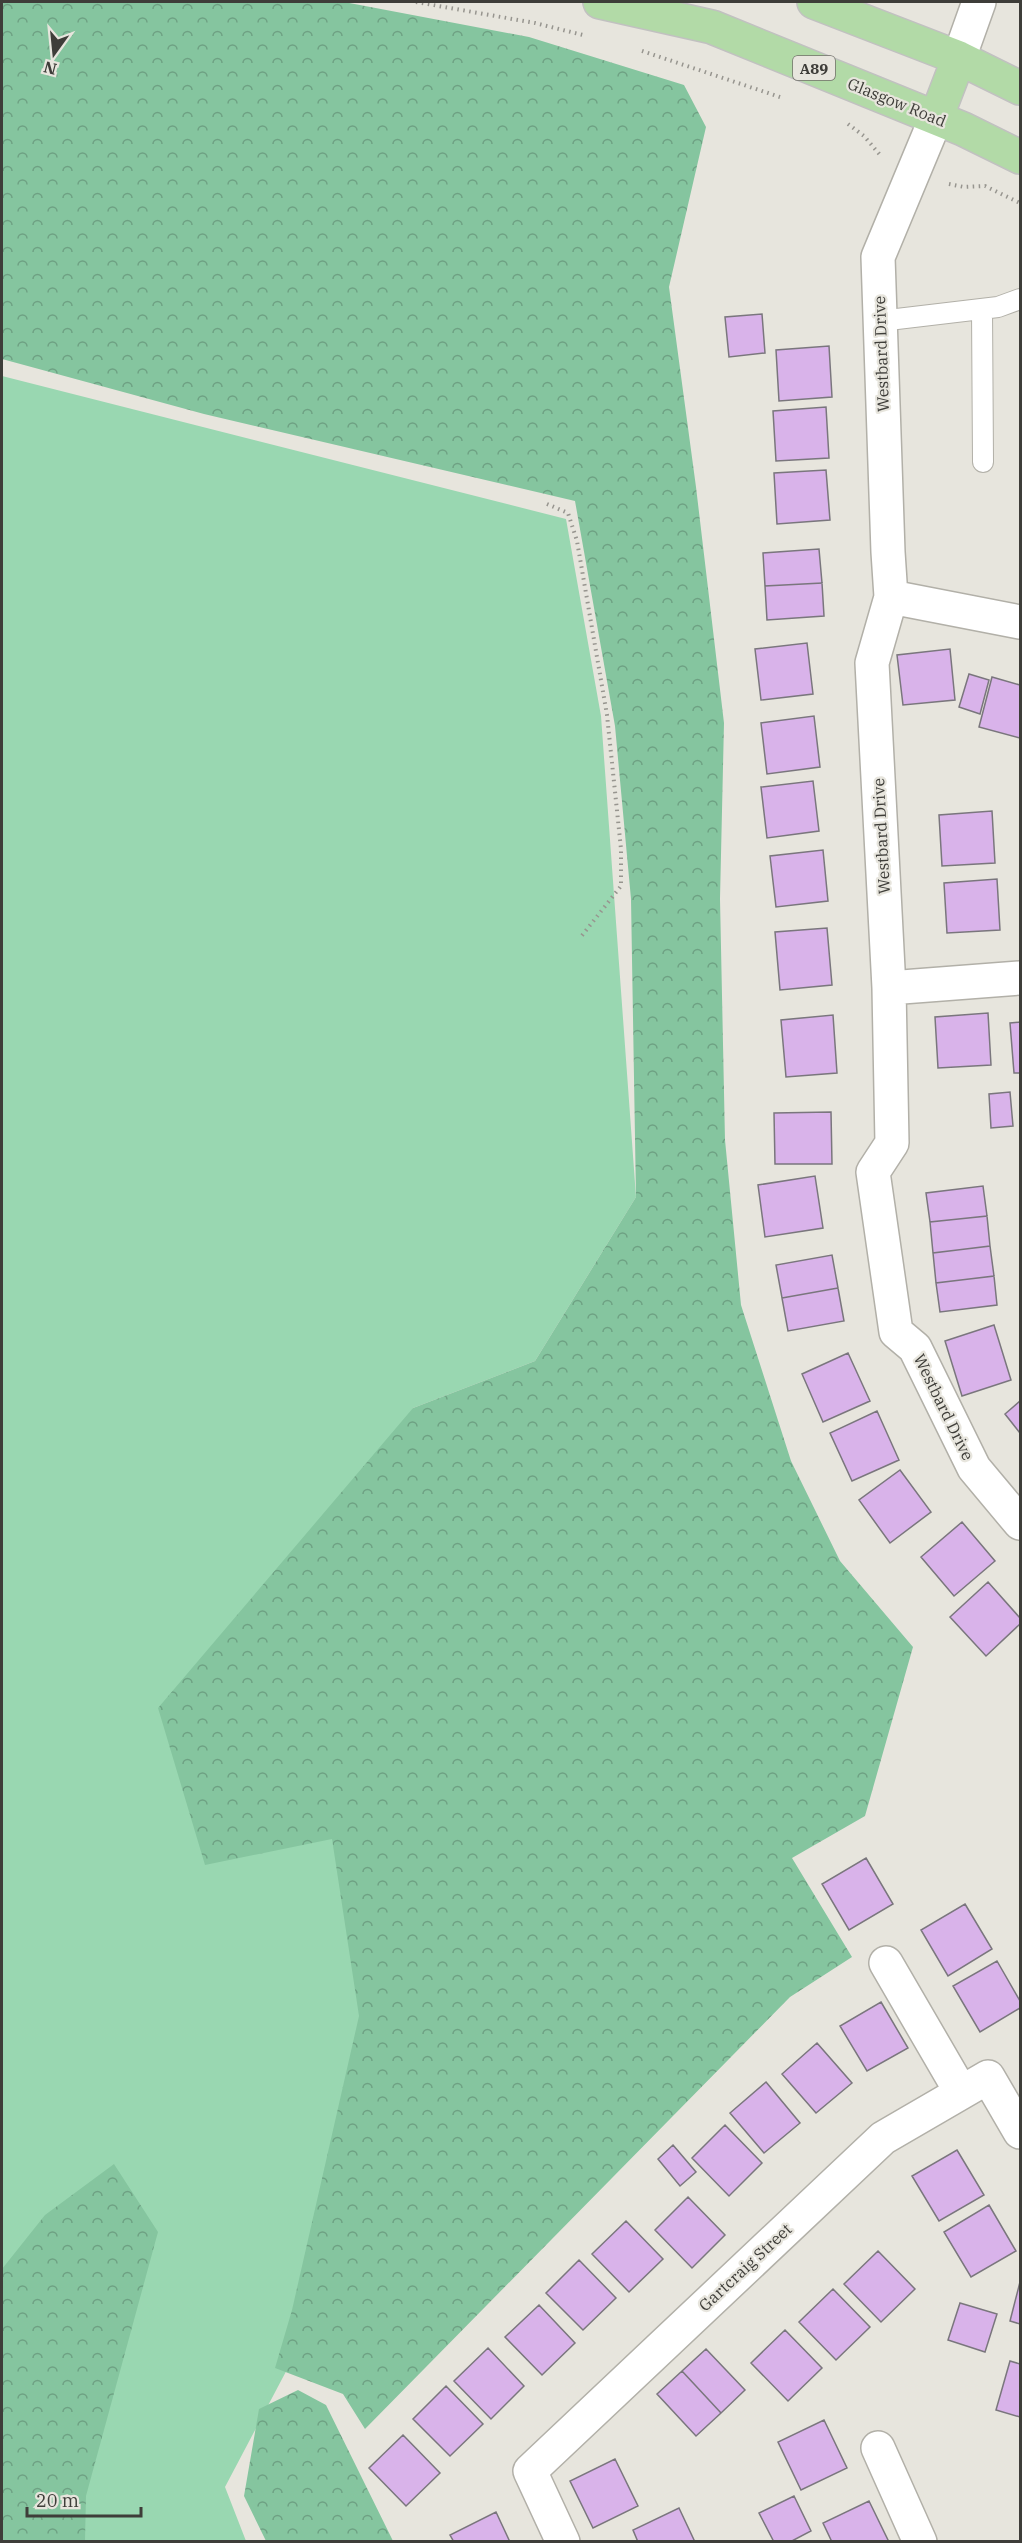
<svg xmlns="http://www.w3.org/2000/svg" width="1022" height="2543" font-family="'IBM Plex Serif',serif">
<defs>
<pattern id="forest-crowns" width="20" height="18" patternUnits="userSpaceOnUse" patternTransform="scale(1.5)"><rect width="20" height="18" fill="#85c59f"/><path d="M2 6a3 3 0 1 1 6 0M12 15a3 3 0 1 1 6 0" fill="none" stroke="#6ea183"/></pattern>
</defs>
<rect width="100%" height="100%" fill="#e7e5dd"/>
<!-- grass -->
<path fill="#99d7b1" d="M2,376L566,519L601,716L636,1197L535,1361L413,1408L324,1775L411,2135L225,2487L246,2541H2Z"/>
<!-- forest -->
<path fill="url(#forest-crowns)" d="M2,2H344L529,37L684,85L706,127L669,287L696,487L724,723L720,899L725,1140L741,1305L791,1461L840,1561L913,1647L865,1816L792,1858L852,1957L790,1997L365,2429L343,2394L275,2368L292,2310L359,2016L332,1839L205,1865L158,1708L413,1408L535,1361L636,1197L631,899L615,726L575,501L204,414L2,359Z
M114,2164L158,2232L86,2496L85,2541H2V2269L45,2215Z
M298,2390L326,2405L393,2541H266L244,2496L259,2409Z"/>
<!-- building -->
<path fill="#d9b3ea" stroke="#7a767d" stroke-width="1.5" d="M762,314L765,353L729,357L725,317Z
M829,346L832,397L779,401L776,350Z
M826,407L829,458L776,461L773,411Z
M826,470L830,520L777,524L774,473Z
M819,549L822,583L765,586L763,553Z
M822,583L824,616L767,620L765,586Z
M807,643L813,694L761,700L755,649Z
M950,649L955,700L903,705L897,655Z
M969,674L989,680L980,714L959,707Z
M992,677L1020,685V738L979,727Z
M814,716L820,767L767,774L761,723Z
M813,781L819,831L767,838L761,787Z
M992,811L995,863L942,866L939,815Z
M823,850L828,901L776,907L770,856Z
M997,879L1000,930L947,933L944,883Z
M827,928L832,985L780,990L775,932Z
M988,1013L991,1065L938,1068L935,1017Z
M833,1015L837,1073L786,1077L781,1020Z
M1020,1022V1073H1014L1010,1023Z
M1010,1092L1013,1126L991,1128L989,1094Z
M831,1112L832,1164H775L774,1113Z
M815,1176L823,1228L765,1237L758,1185Z
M983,1186L987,1216L930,1222L926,1193Z
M987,1216L990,1246L933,1253L930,1222Z
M990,1246L994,1276L936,1283L933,1253Z
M832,1255L838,1288L782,1298L776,1265Z
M994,1276L997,1305L940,1312L936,1283Z
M838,1288L844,1321L788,1331L782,1298Z
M994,1325L1011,1380L962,1396L945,1341Z
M848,1353L870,1401L823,1422L802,1374Z
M1020,1401V1433L1005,1414Z
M877,1411L899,1460L852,1481L830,1433Z
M900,1470L931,1512L890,1543L859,1500Z
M962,1522L995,1561L954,1596L921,1557Z
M988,1582L1020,1618V1624L986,1656L950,1617Z
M866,1858L893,1904L849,1930L822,1884Z
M965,1904L992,1949L948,1976L921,1930Z
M997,1961L1020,2001V2008L980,2032L953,1986Z
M881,2002L908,2048L867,2071L840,2026Z
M817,2043L852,2083L816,2113L782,2074Z
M766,2082L800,2123L764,2153L730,2113Z
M725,2125L762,2163L729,2196L692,2158Z
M673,2145L696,2172L680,2186L658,2159Z
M957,2150L984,2195L939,2221L912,2176Z
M688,2197L725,2235L692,2268L655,2230Z
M989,2205L1016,2251L971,2277L944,2232Z
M626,2221L663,2259L629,2292L592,2254Z
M878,2251L915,2289L881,2322L844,2284Z
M579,2260L616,2298L583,2330L546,2293Z
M1020,2282V2324L1010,2321Z
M833,2289L870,2327L836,2360L799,2322Z
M960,2303L997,2314L985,2352L948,2340Z
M539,2305L575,2343L542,2375L505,2337Z
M785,2330L822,2368L788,2401L751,2363Z
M488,2348L524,2386L491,2419L454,2381Z
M706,2349L745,2390L721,2413L682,2371Z
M1010,2361L1020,2364V2417L996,2410Z
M682,2371L721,2413L696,2436L657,2394Z
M446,2386L483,2424L450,2456L413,2419Z
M824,2420L847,2468L801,2490L778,2442Z
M403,2435L440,2473L406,2506L369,2468Z
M615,2459L638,2506L593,2528L570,2481Z
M794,2496L811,2531L790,2542H774L759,2513Z
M869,2501L889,2542H832L823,2523Z
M679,2508L695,2542H638L633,2530Z
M496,2512L510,2542H454L450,2535Z"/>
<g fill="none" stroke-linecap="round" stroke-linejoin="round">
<!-- lane casing -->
<g stroke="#b2b0a8" stroke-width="22">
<path id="lane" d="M982,309L983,462
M880,321L998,307L1020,299"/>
</g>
<!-- street casing -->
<g stroke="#b2b0a8" stroke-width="36">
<path id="street" d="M959,58L979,2
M936,118L878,257L888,552L891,597L872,663L889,988L892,1143L873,1172L896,1332L915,1348L974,1468L1020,1523
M891,597L1020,622
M889,988L1020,978
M886,1963L961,2092
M878,2448L920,2542
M563,2542L530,2471L883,2138L988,2077L1020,2132"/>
</g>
<!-- primary casing -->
<g stroke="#c1c1c0" stroke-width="36">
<path id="primary" d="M600,2L712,27L963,129L1020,157
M814,2L959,58L1020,88
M936,118L959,58"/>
</g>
<!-- path -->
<path stroke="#97958f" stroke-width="4" stroke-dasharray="1.5 4.5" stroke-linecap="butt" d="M416,2L535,23L583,35
M642,51L780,97
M848,124L864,136L881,156
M949,184L964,187L985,186L1020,203
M547,504L568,513L577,541L607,715L621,849V886L580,938"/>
<!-- lane -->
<use href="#lane" stroke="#fff" stroke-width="20"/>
<!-- street -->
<use href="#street" stroke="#fff" stroke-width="33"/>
<!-- primary -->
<use href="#primary" stroke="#b2daa7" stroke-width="33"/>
</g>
<g text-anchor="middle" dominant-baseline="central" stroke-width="4.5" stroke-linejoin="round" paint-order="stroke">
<!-- shield labels -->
<rect fill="#e7e5dd" stroke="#716f6a" stroke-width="1.5" x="793" y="56" width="42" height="24" rx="4.5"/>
<g font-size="15" font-weight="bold" fill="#3e3d39">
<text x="814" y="68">A89</text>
</g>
<!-- street labels -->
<g font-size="16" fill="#3e3d39" stroke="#e7e5dd">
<text transform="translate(897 102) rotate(22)">Glasgow Road</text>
<text transform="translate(881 354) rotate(-92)">Westbard Drive</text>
<text transform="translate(881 836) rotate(-93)">Westbard Drive</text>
<text transform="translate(944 1407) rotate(64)">Westbard Drive</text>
<text transform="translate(745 2267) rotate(-43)">Gartcraig Street</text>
</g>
</g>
<!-- border -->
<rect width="1022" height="2543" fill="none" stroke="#3e3d39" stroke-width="6"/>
<!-- north arrow -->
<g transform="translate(54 54) rotate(195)" stroke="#e7e5dd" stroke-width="4.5" paint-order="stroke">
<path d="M0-4.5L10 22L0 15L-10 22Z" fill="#3e3d39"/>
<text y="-9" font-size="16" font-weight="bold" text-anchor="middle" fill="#3e3d39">N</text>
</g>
<!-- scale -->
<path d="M27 2507v9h114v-9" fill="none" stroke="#3e3d39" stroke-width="3"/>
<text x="36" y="2507" font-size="18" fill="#3e3d39" stroke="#e7e5dd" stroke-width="4.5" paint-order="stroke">20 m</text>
</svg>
